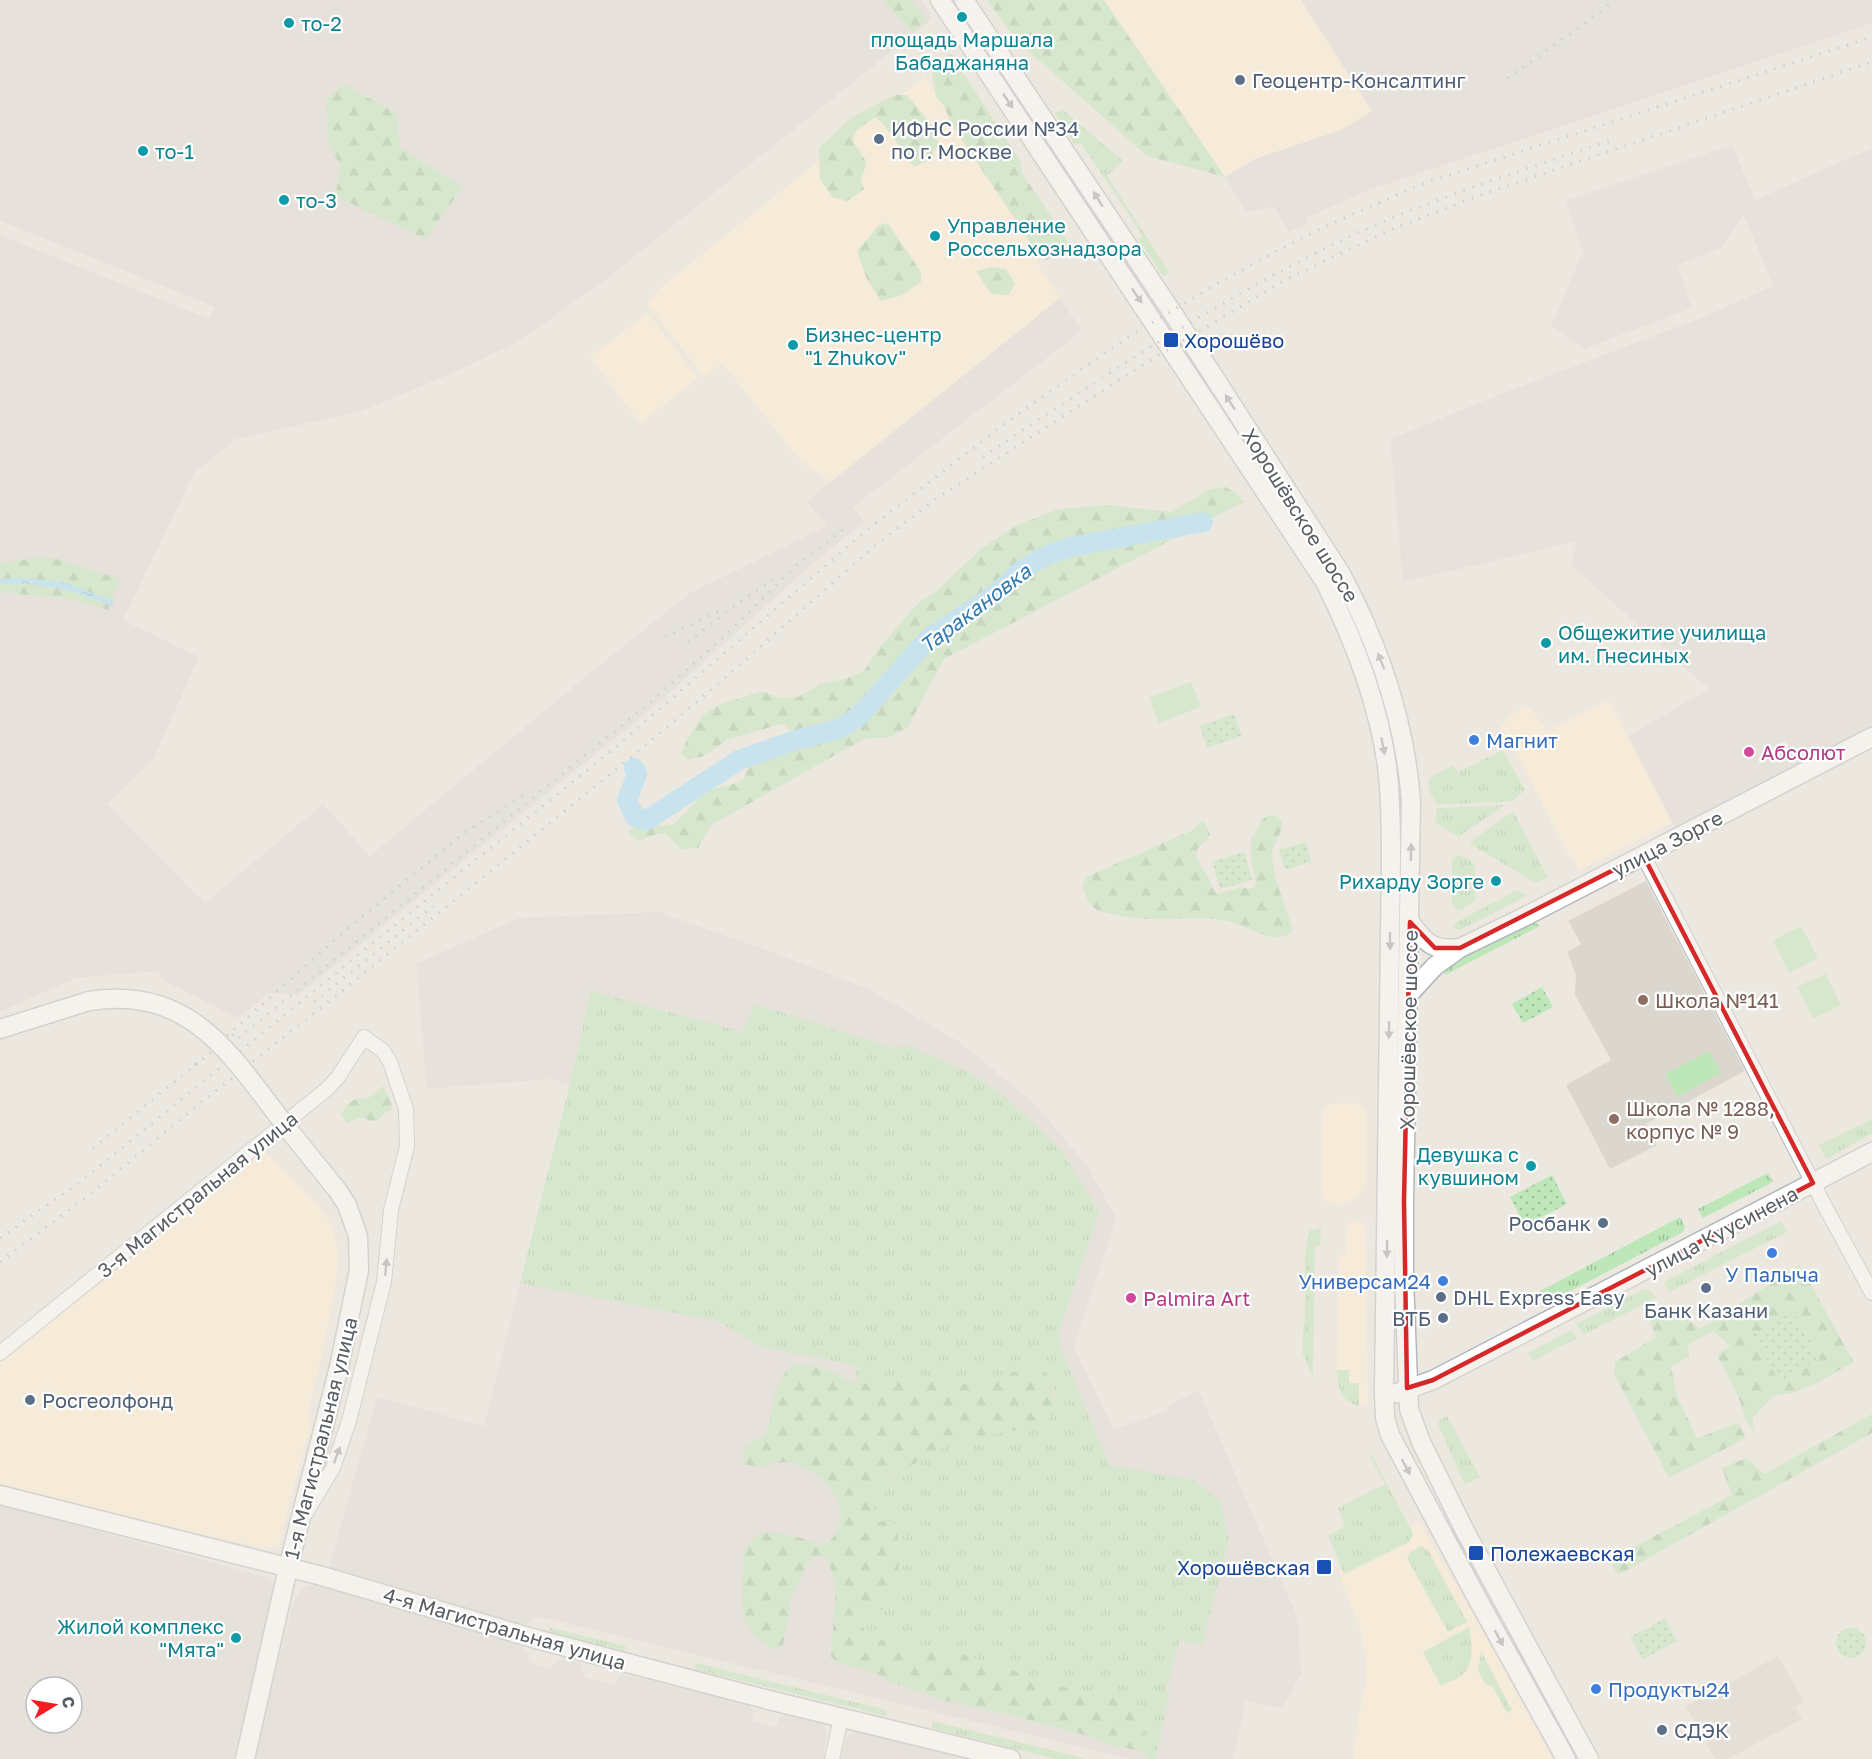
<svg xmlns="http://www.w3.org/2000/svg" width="1872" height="1759" font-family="'Golos Text',sans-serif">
<defs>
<pattern id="grass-tufts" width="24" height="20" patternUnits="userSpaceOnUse" patternTransform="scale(1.5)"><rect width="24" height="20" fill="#bde7b9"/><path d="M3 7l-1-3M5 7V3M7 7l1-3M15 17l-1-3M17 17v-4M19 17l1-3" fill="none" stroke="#9cbe9a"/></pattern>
<pattern id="forest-firs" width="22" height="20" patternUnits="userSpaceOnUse" patternTransform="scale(1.5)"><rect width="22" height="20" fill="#bde7b9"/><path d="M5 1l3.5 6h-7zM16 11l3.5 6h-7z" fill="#9cbe9a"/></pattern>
<pattern id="park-dots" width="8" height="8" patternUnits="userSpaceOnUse" patternTransform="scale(1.5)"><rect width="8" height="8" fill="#bde7b9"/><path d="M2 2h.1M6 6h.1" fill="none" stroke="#9cbe9a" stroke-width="1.8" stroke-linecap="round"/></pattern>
<pattern id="water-ripples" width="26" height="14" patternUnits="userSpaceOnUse" patternTransform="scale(1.5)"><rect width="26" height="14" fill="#9cdeff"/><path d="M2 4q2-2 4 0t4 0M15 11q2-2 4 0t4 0" fill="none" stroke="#82b7d2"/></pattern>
</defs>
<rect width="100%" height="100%" fill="#ede8df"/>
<!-- commercial -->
<path fill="#fff0d1" d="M1104,0H1301L1372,111L1344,129L1255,159L1225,177Z
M925,77L1026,230L1038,264L1060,298L831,482L801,461L722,363L704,377L648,305L660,288Z
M648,313L698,378L640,423L590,357Z
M1609,700L1672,822L1579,871L1573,857L1570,858L1509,740L1505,739L1500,728L1510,715L1528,706L1548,731Z
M1357,1103L1364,1108L1367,1117V1181L1362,1191L1353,1200L1343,1204H1333L1325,1200L1322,1190L1323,1110L1330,1104Z
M263,1150L319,1207L333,1228L338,1253L336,1280L327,1331L307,1417L312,1418L279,1545L275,1547L263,1548L0,1486V1362Z
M1360,1220L1364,1226L1365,1234L1368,1404L1359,1406L1347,1401L1341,1393L1338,1382L1337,1361L1339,1260L1346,1252L1347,1227L1352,1221Z
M1418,1520L1486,1637L1553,1759H1353L1358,1719L1366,1683L1367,1663L1360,1630L1338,1571L1397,1543Z"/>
<!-- industrial -->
<path fill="#dddad4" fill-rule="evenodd" d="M0,0H920L931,14V18L926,24L599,285L515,343L448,375L362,411L236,439L194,473L123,620L199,657L153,760L107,804L205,903L323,804L370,856L584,678L690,593L827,526L807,501L1060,298L1082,331L853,507L864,522L818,559L650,710L299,994L269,993L238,1018L165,981L157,971L76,978L0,1012V235L209,319L215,307L0,221Z
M1301,0H1872V23L1369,190L1306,218L1308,223L1289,232L1274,206L1247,212L1225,177L1255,159L1344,129L1372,111Z
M1732,145L1755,200L1872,148V731L1677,831L1628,736L1709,689L1570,564L1578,541L1403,582L1390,439L1501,394L1701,318L1773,286L1744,215L1721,248L1677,265L1692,308L1584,349L1551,327L1583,251L1566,200Z
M659,912L777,954L866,988L958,1041L1034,1103L1088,1167L1116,1218L1074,1347L1114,1430L1166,1411L1170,1404L1199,1391L1298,1619L1301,1673L1283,1708L1246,1701L1233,1759H1130L536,1616L530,1623L518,1625L329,1568L377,1397L484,1426L570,1085L552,1079L427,1089L416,964L519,918Z
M0,1504L265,1577L276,1584L275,1597L234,1759H0ZM36,1687H72V1723H36Z
M320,1585L519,1645L528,1652L529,1662L538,1665L551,1668L557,1661L568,1659L580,1664L585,1677L615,1685L620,1676L629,1675L749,1705L755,1711L753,1721L775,1727L780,1717L786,1714H792L817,1720L822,1723L827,1732L823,1759H254L292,1607L301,1590L308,1586Z
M857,1732H864L978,1759H841L846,1737Z"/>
<!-- education -->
<path fill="#dcd7ce" d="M1646,881L1745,1071L1646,1124L1657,1145L1610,1169L1566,1085L1611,1060L1575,995L1576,975L1567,952L1581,944L1568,921Z
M1778,1656L1804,1702L1795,1707L1802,1719L1728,1759H1715L1686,1707Z"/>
<!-- grass -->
<path fill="url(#grass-tufts)" d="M1062,109L1123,161L1107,176L1170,273L1163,276L1138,239L1143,236L1081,143L1075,145L1055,113Z
M1503,750L1525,790L1513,801L1438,805L1429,791V778L1453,765L1458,772Z
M1505,805L1458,837L1435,822L1437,808Z
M1513,811L1548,878L1535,883L1469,843Z
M1457,855L1471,860L1475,867V901L1461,910H1457L1452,905V859Z
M1517,890L1528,895L1460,930L1455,929L1453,924Z
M1531,923H1536L1540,926L1445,975L1442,968Z
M591,991L743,1032L755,1004L894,1048L906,1045L970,1073L1000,1093L1031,1121L1064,1154L1099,1212L1059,1331L1060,1346L1109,1465L1194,1480L1220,1501L1229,1541L1202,1645L1180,1640L1165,1691L1170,1693L1155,1759H1148L1141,1751C1144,1730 1152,1713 1129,1701L1064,1687L965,1655L927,1647H908L890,1640L871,1641L862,1625L865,1616C873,1612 886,1610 891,1603C900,1590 898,1551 899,1535C877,1522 866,1514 874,1486L934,1451L952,1444L980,1436L1056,1400L1055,1390L1051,1380L1000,1375L982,1383L963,1384L915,1379L857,1384L856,1365L761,1347L718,1321L520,1283L570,1084Z
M1872,1119V1134L1826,1159L1819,1145Z
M1768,1173L1773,1182L1703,1218L1698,1209Z
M1680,1217L1685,1227L1683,1232L1544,1305L1538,1292Z
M1781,1221L1787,1232L1669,1292L1664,1282Z
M1321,1228L1320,1246L1315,1247L1313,1378L1303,1354L1302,1344L1305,1316V1256L1309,1231Z
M1644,1289L1650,1290L1656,1298L1583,1335L1576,1324Z
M1572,1330L1577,1338L1533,1361L1528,1353Z
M1337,1370H1349V1383H1359V1406C1341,1403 1337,1386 1337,1370Z
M1447,1416L1480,1477L1465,1485L1439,1427V1420Z
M1369,1455L1372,1456L1413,1533L1409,1542L1344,1574L1328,1535L1345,1526L1338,1508L1385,1484Z
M1421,1546L1428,1550L1467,1622L1448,1632L1407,1558L1410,1552Z
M1469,1627C1472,1639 1474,1660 1466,1671C1461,1678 1448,1682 1441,1686L1423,1652Z
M551,1628L626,1646L624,1652L559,1636L554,1634L549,1629Z
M1481,1651L1512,1710L1507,1713L1493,1687L1485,1684L1478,1671Z
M696,1663L887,1710L886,1716L694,1669Z
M933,1721L1086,1759H1055L931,1728Z"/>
<!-- forest -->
<path fill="url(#forest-firs)" d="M887,0H911L926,19L924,23L911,32L884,2Z
M987,0H1104L1225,177L1147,156L1016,40Z
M951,54L1020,160L1022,173L1069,243L1062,254L1045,260L1034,248L952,125L944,106L936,97L932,74L942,58Z
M344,84L397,114L400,148L463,187L425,239L335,196L341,167L329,145L326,101Z
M895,95H907L933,127L939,145L927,161L914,167L883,124L875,117L855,132L853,141L867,163L861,180L864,189L847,201L832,197L820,179L819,148L852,117Z
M888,223L921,272V282L903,295L881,301L866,277L857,251L879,225Z
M992,267L1006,269L1015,283L1009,295L991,294L976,271Z
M1225,487L1235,492L1244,502L944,659L908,727L890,737L864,739L711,825L698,848L680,849L666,834H658L638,841L627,831L640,825L665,826L674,824L704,794L712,789L737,783L744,778L751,763L786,754L792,748L790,731L785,724L777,725L727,740L704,756L688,760L681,754L688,737L703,715L719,705L762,691L780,698L798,697L823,683L844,679L864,671L879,648L919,602L934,593L981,549L1015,526L1059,509L1107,505L1172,512L1210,489Z
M42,557L61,560L120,579L108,610L77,600L0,592V563Z
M1274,815C1294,825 1271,840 1272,856C1274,879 1284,904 1292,926V932C1274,948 1243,922 1223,920C1185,915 1146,925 1109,913C1103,912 1096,911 1092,906C1087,901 1085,892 1082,886L1085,879L1090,875L1193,830L1198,824L1204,821L1210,834L1207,841C1186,852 1202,864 1208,877C1211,883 1212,889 1217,894L1238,888H1253L1256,881L1251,860V838C1262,828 1255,817 1274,815Z
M383,1086L391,1101L392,1110L384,1113L378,1120L370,1121L363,1117L347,1123L341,1115L347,1105L354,1100L370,1097Z
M1800,1265L1854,1362L1813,1385L1791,1393L1774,1396L1752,1418L1755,1432L1746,1421L1740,1401L1717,1355L1730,1346L1713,1331L1688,1345L1689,1356L1671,1367L1677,1395L1697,1438L1738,1423L1746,1438L1669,1478L1614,1374L1615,1362L1656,1337L1649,1320L1673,1307L1700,1329Z
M795,1364H804L831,1371L857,1384L915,1379L963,1384L982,1383L1000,1375L1018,1371L1036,1370L1046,1373C1059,1392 1059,1414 1038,1427L971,1438L934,1451L909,1467L899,1470L874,1486L872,1505L874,1515L879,1522L888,1521L896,1525C901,1540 900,1589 891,1603C886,1610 873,1612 865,1616L862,1625L871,1641L890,1640L908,1647H927L965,1655L1064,1687L1129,1701C1152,1713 1144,1730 1141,1751L1111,1745L1095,1738L1003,1713L947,1701L892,1682L875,1673L839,1663L831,1657L836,1585L827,1558L819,1555L810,1560L805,1569L792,1596L783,1645L776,1650C762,1645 750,1632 744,1618C741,1613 743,1555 745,1549C748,1544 756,1535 761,1533C772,1529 812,1541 825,1545C861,1516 829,1474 794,1464C776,1458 763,1472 744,1464L743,1454L746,1445C751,1442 758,1440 763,1436C776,1426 767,1381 795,1364Z
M1872,1414V1433L1618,1575L1609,1560L1732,1495L1722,1468L1746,1458L1764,1474Z"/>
<!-- park -->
<path fill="url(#park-dots)" d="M1234,714L1242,736L1207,748L1200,726Z
M1306,842L1311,862L1285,870L1279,850Z
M1245,852L1252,880L1220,889L1212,861Z
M1542,987L1553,1007L1523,1023L1512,1004Z
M1552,1175L1567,1204L1525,1226L1510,1197Z
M1794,1311L1820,1359L1779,1382L1753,1334Z
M1665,1618L1677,1641L1643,1660L1630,1637Z
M1836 1643a15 15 0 1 1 30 0a15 15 0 1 1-30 0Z"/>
<!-- pitch -->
<path fill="#bde7b9" d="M1191,682L1201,707L1159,723L1149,697Z
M1801,926L1818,958L1789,973L1773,940Z
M1826,974L1841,1005L1813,1019L1797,987Z
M1709,1051L1721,1073L1677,1097L1665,1074Z"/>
<!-- water -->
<path fill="url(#water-ripples)" d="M21,578L63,582L114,601L112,606C71,589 45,582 0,584V579Z"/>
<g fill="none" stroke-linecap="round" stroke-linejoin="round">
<!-- river -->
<path stroke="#9cdeff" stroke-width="20" d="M634,768L637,774L627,800L635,817L647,820L739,760L799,739L839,729L858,717L930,637L977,607L997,593L1019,572L1041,558L1066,548L1203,522"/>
<!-- street casing -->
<g stroke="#b2b7bb" stroke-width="16">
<path id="street" d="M1643,855L1828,1212L1872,1293
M0,1353L327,1089L338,1077L364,1037L383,1051L390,1062L406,1109L407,1146L391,1210L384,1282L349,1421L333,1468L306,1513
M832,1759L841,1718"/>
</g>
<!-- secondary casing -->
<g stroke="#b3b8bd" stroke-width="21">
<path id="secondary" d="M940,0L1325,582C1354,640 1378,701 1387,766C1391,797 1391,828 1391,859L1384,1392L1385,1417L1390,1435L1478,1600L1566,1759
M964,0L1176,318L1341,574C1379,645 1405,721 1411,801L1404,1201V1278L1409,1409L1421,1442L1465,1531L1589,1759
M1410,922C1426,944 1433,951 1460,948
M1409,994L1435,966L1460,948L1524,917L1872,737
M0,1029L89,1001
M1397,1393L1433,1380L1487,1352L1872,1152
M0,1495L322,1576L536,1639L769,1700L1011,1759
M245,1759L288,1568L339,1367L359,1270L358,1236L347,1205L338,1191L292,1134"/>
</g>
<!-- street -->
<use href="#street" stroke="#fff" stroke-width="14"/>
<!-- secondary -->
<use href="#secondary" stroke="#fff" stroke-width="18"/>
<!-- rail -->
<path stroke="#b1b2b2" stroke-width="3" stroke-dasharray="1.5 8" stroke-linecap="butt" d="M1507,78L1576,30L1615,0
M983,457C1095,381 1210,305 1332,245C1422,201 1518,172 1612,140
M665,637L719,611
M688,642L746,597L773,580
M314,1002L433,906
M227,1036L346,930L464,833L527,793
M231,1044L647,705L726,635L796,566L844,529
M195,1065L235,1033
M93,1148L200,1061
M0,1238L83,1180L353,959L611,751L867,530L1011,419L1122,341L1213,286L1271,254L1324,227L1422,184L1872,37
M0,1262L89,1195L203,1101L342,991L623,764L718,684L877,544L933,501L1139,367L1285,280L1390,230L1475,197L1872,62"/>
<!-- secondary-bridge casing -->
<g stroke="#b3b8bd" stroke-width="21" stroke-linecap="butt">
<path id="secondary-bridge" d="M89,1001C195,984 235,1062 292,1134"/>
</g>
<!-- secondary-bridge -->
<use href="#secondary-bridge" stroke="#fff" stroke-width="18"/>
</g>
<!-- one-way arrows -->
<defs><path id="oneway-solid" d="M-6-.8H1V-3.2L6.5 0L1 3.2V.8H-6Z" transform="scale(1.5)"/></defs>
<g fill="#9b9ea0">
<use href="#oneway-solid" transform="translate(1008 101) rotate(56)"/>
<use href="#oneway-solid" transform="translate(1098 199) rotate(-123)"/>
<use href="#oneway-solid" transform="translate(1137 296) rotate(56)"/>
<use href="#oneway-solid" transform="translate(1230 402) rotate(-123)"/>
<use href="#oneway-solid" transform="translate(1381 661) rotate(-111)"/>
<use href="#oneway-solid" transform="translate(1383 746) rotate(79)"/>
<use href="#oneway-solid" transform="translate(1411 852) rotate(-89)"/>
<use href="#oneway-solid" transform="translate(1390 941) rotate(90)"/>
<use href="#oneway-solid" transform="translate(1389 1030) rotate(91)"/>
<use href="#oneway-solid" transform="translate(1387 1249) rotate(91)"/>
<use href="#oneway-solid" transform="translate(386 1267) rotate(-84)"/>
<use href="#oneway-solid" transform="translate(337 1455) rotate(-70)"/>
<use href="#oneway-solid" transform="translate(1406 1467) rotate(62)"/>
<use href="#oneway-solid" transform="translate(1499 1638) rotate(61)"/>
</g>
<!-- marked area -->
<path d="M0 0H1872V1759H0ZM1643,855L1813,1183L1433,1380L1407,1388L1404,1201L1410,922L1435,948H1460Z" fill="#ede8df" fill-opacity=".55" fill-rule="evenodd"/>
<path fill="none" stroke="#d62828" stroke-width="4.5" stroke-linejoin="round" d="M1643,855L1813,1183L1433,1380L1407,1388L1404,1201L1410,922L1435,948H1460Z"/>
<!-- markers -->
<g fill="#0f9aa8" stroke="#fff" stroke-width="2">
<circle cx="962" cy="17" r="6"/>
<circle cx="289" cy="23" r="6"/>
<circle cx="143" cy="151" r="6"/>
<circle cx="284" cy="200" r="6"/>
<circle cx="935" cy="236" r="6"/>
<circle cx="793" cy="345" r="6"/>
<circle cx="1546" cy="643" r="6"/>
<circle cx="1496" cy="881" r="6"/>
<circle cx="1531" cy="1166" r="6"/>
<circle cx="236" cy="1638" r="6"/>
</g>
<g fill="#5c6f8a" stroke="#fff" stroke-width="2">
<circle cx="1240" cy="80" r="6"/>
<circle cx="879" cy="139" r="6"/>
<circle cx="1603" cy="1223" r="6"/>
<circle cx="1706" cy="1288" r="6"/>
<circle cx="1441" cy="1297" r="6"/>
<circle cx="1443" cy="1318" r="6"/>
<circle cx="30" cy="1400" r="6"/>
<circle cx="1662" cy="1730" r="6"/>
</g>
<g fill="#1a4fb4" stroke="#fff" stroke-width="2">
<rect x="1163" y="332" width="16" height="16" rx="3"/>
<rect x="1468" y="1545" width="16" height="16" rx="3"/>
<rect x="1316" y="1559" width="16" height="16" rx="3"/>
</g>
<g fill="#3f7fe0" stroke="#fff" stroke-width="2">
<circle cx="1474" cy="740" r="6"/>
<circle cx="1772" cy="1253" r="6"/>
<circle cx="1443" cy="1281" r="6"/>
<circle cx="1596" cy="1689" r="6"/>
</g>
<g fill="#d1479c" stroke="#fff" stroke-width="2">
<circle cx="1749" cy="752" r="6"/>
<circle cx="1131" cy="1298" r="6"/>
</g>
<g fill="#8d6e63" stroke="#fff" stroke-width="2">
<circle cx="1643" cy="1000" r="6"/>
<circle cx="1614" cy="1119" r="6"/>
</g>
<g text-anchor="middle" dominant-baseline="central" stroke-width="4.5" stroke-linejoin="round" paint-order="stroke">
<!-- culture labels -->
<g font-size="20" fill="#0d838f" stroke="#fff" text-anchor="start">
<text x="301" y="23">то-2</text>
<text x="962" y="39" text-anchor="middle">площадь Маршала<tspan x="962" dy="23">Бабаджаняна</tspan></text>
<text x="155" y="151">то-1</text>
<text x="296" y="200">то-3</text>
<text x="947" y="225">Управление<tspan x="947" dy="23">Россельхознадзора</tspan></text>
<text x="805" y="334">Бизнес-центр<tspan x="805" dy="23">"1 Zhukov"</tspan></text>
<text x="1558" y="632">Общежитие училища<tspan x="1558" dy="23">им. Гнесиных</tspan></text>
<text x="1484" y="881" text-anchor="end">Рихарду Зорге</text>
<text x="1519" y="1154" text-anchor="end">Девушка с<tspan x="1519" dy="23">кувшином</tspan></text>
<text x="224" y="1626" text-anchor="end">Жилой комплекс<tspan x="224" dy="23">"Мята"</tspan></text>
</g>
<!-- service labels -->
<g font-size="20" fill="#4e5e75" stroke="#fff" text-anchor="start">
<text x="1252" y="80">Геоцентр-Консалтинг</text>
<text x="891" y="128">ИФНС России №34<tspan x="891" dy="23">по г. Москве</tspan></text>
<text x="1591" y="1223" text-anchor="end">Росбанк</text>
<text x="1453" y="1297">DHL Express Easy</text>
<text x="1706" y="1310" text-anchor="middle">Банк Казани</text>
<text x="1431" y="1318" text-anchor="end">ВТБ</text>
<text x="42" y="1400">Росгеолфонд</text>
<text x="1674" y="1730">СДЭК</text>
</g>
<!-- transit labels -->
<g font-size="20" fill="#164399" stroke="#fff" text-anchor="start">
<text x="1184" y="340">Хорошёво</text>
<text x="1490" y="1553">Полежаевская</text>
<text x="1310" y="1567" text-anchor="end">Хорошёвская</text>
</g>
<!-- street labels -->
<g font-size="20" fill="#585d61" stroke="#fff">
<text transform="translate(1301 515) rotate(58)">Хорошёвское шоссе</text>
<text transform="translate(1667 843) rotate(-27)">улица Зорге</text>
<text transform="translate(1408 1030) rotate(-89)">Хорошёвское шоссе</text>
<text transform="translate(197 1194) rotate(-39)">3-я Магистральная улица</text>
<text transform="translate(1721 1231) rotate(-28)">улица Куусинена</text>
<text transform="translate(320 1438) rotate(-76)">1-я Магистральная улица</text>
<text transform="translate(505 1628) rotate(16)">4-я Магистральная улица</text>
</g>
<!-- shop labels -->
<g font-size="20" fill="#366cbe" stroke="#fff" text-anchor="start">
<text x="1486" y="740">Магнит</text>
<text x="1772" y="1274" text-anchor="middle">У Палыча</text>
<text x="1431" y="1281" text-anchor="end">Универсам24</text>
<text x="1608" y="1689">Продукты24</text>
</g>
<!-- hotel labels -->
<g font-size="20" fill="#b23c85" stroke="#fff" text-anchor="start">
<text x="1761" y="752">Абсолют</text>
<text x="1143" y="1298">Palmira Art</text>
</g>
<!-- education labels -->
<g font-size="20" fill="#785e54" stroke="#fff" text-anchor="start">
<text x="1655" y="1000">Школа №141</text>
<text x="1626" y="1108">Школа № 1288,<tspan x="1626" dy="23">корпус № 9</tspan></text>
</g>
<!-- water labels -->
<g font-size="21" font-style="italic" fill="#317aae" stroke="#fff">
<text transform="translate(975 608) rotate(-37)">Таракановка</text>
</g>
</g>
<!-- north arrow -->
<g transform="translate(54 1705) rotate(79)"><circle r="28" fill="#ffffff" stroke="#bcbec0" stroke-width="1.5"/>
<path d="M0-4.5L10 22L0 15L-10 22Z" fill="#f51d21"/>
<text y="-9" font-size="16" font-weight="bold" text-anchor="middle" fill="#585d61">С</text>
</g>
</svg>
